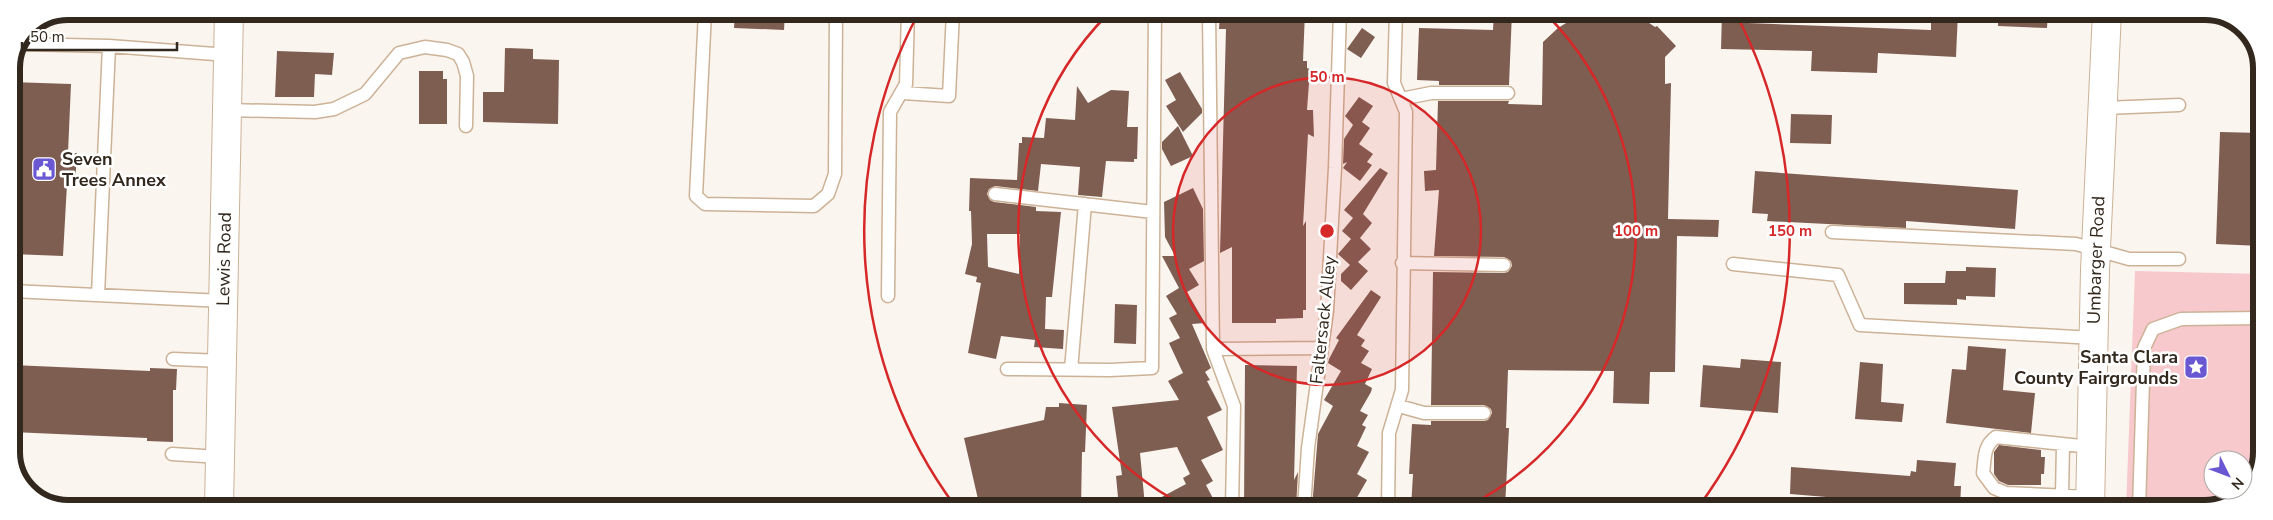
<svg xmlns="http://www.w3.org/2000/svg" width="2273" height="520" font-family="'Nunito Sans',sans-serif">
<rect width="100%" height="100%" fill="#fbf5f0"/>
<!-- green -->
<path fill="#f7c8cc" fill-rule="evenodd" d="M2135,271L2261,274V463L2240,497L2205,509H2126ZM2213,460H2243V490H2213Z"/>
<!-- building -->
<path fill="#7f5e52" fill-rule="evenodd" d="M735,12H785L784,30L734,28Z
M1220,12H1305L1303,61H1307V68L1310,69L1307,110H1313L1314,137L1308,134L1303,226L1306,221V310H1303V318L1276,319V323H1232V247L1220,253L1226,29H1219Z
M1494,12H1512L1509,85H1439V81L1417,80L1419,28L1493,30Z
M1584,12H1633L1655,27L1657,26L1676,46L1665,57V84L1671,83L1668,219L1719,220L1718,237L1677,236L1675,372H1650L1649,404L1613,403L1614,371L1508,370L1506,428H1509L1505,508H1411L1413,474H1409L1412,424L1431,425V421H1484L1488,420L1492,413L1491,409L1484,405H1431L1433,272L1504,273L1508,272L1512,266L1511,261L1504,257L1434,256L1439,190L1425,191L1424,171L1436,170L1438,101H1509L1508,104L1542,105L1543,42L1558,28Z
M1722,12H1748V23L1931,30V12H1958L1956,57L1878,53L1877,73L1811,71L1812,51L1721,49Z
M1998,12H2048L2047,28L1998,26Z
M1362,28L1375,37L1361,58L1347,49Z
M505,48L533,49V59L559,60L558,124L483,122V92H504Z
M277,51L334,53L332,75L315,74L314,97H275Z
M419,71H443V79H447V124H419Z
M1180,72L1202,109V113L1183,132L1166,106L1176,100L1165,80Z
M11,82L71,84L68,153H77L75,185L67,184L63,256L11,254Z
M1077,86L1088,103L1111,90L1129,91L1127,127H1138L1137,159H1134V162L1106,161L1102,197L1078,195L1080,167L1041,164L1038,191L995,186L989,189L987,194L990,200L994,202L1036,207V211L1061,212L1052,297H1046L1045,329L1064,330L1063,349L1034,347L1035,340L1001,336L996,359L968,353L981,283L976,282L977,277L965,274L972,244L971,211H969L970,178L1017,180L1019,143H1022V137L1044,138L1046,118L1075,120ZM987,234H1020L1019,274L988,267Z
M1359,97L1373,106L1362,122L1370,128L1359,144L1373,154L1367,162L1372,165L1360,181L1343,168L1347,162L1343,164L1344,139L1353,125L1345,116Z
M1791,114L1832,115L1831,144L1790,143Z
M1178,126L1193,156L1171,166L1162,149V142Z
M2220,132L2261,133V246L2216,244Z
M1380,168L1388,173L1363,214L1372,223L1360,238L1371,249L1358,262L1368,271L1351,290L1341,281V274L1350,265L1338,254L1351,239L1342,231L1353,218L1344,210Z
M1755,171L2018,190L2015,229L1906,221V228L1767,221L1768,214L1752,213Z
M1193,188L1203,209L1204,261L1189,269L1199,285L1187,292L1205,323L1192,324L1211,368L1205,372L1210,380L1207,381L1222,410L1207,417L1223,450L1201,460L1213,481L1206,485L1218,508H1119L1116,476L1122,475L1112,407L1179,400L1168,381L1183,373L1169,343L1180,338L1169,318L1177,314L1166,296L1179,288L1162,256H1175L1165,237L1164,202ZM1177,447L1190,474L1183,478L1186,484L1145,506L1140,453Z
M1966,267L1996,268L1995,297L1966,296V300L1957,299V305L1904,304V283H1945L1946,271H1966Z
M1371,290L1381,297L1357,335L1365,340L1361,346L1369,351L1361,363L1372,369L1365,384L1372,388L1371,392L1360,411L1368,415L1362,425L1366,427L1357,446L1369,452L1357,474L1367,480L1351,508H1312L1318,434L1333,406L1324,400L1341,371L1328,363L1329,359L1339,340L1336,338Z
M1115,304L1137,305L1136,344L1114,343Z
M1968,346L2006,349L2003,390L2035,393L2031,433L1946,423L1952,369L1966,370Z
M1741,359L1781,362L1778,413L1700,407L1703,365L1740,368Z
M1860,362L1883,364L1881,402L1904,404L1902,422L1855,419Z
M12,365L150,371V368L177,369L176,390H173V442L147,441V438L12,432Z
M1245,365L1297,366L1294,480L1298,472L1296,508H1244Z
M1059,403L1087,405L1085,452H1082L1081,508L1033,506V503L1008,508H980L964,438L1044,420L1046,407H1059Z
M1999,445L2041,450V457H2045L2044,474H2041V485H2008L1999,481L1994,474V452Z
M1917,460L1956,463L1954,486H1961L1960,508L1790,494L1791,467L1910,476L1911,471L1916,472Z"/>
<g fill="none" stroke-linecap="round" stroke-linejoin="round">
<!-- service casing -->
<g stroke="#ccb296" stroke-width="15">
<path id="service" d="M705,12L696,196L705,204L814,206L828,194L835,174L836,12
M1209,12L1213,349L1321,348
M21,44L109,46L228,55
M903,93L949,96L953,12
M1401,99L1431,93H1508
M2104,108L2179,105
M227,110L315,112L334,109L365,94L399,53L425,47L447,50L458,54L463,62L467,76L466,126
M995,194L1153,212
M1832,232L2076,244L2129,259H2179
M1402,263L1504,265
M1733,264L1838,275L1860,325L2094,338
M12,291L223,301
M98,295L109,46
M888,296L890,112L906,84L908,12
M1213,349L1234,406L1232,508
M173,359L223,361
M1007,369L1110,370L1152,368L1155,12
M1071,370L1085,204
M1399,406L1424,413H1484
M172,454L220,457
M2062,496L2063,444
M2090,497L2006,493L1994,488L1983,473C1985,459 1983,446 1996,437L2091,447
M1304,508L1308,448L1327,311L1335,168L1340,12
M1388,508L1389,433L1402,390L1406,112L1394,83L1396,12
M2139,509L2144,348L2153,329L2181,319L2261,318"/>
</g>
<!-- tertiary casing -->
<g stroke="#ccb296" stroke-width="30">
<g id="tertiary">
<path id="s1" d="M219,508L229,11"/>
<path id="s2" d="M2090,509L2095,270L2107,12"/>
</g>
</g>
<!-- service -->
<use href="#service" stroke="#fff" stroke-width="12"/>
<!-- tertiary -->
<use href="#tertiary" stroke="#fff" stroke-width="28"/>
</g>
<!-- distance rings -->
<circle cx="1327" cy="231" r="154" fill="#d62828" fill-opacity=".12"/>
<g fill="none" stroke="#d62828" stroke-width="2.5">
<circle cx="1327" cy="231" r="154"/>
<path d="M1189 508A309 309 0 0 1 1109 13M1545 13A309 309 0 0 1 1465 508"/>
<path d="M955 506A463 463 0 0 1 918 14M1736 14A463 463 0 0 1 1699 506"/>
</g>
<!-- icons -->
<defs>
<g id="civic-square" transform="scale(1.25)"><rect x="-9" y="-9" width="18" height="18" rx="4" fill="#6958d2" stroke="#fff"/><path d="M-.6-6.5H3V-4.5H.6V-3L4-1V1h2V6H-6V1h2V-1L-.6-3ZM-1.2 2.5V6h2.4V2.5Z" fill="#fff"/></g>
<g id="sight-square" transform="scale(1.25)"><rect x="-9" y="-9" width="18" height="18" rx="4" fill="#6958d2" stroke="#fff"/><path d="M0-6L1.8-2.2L6-1.7L2.9 1.2L3.7 5.4L0 3.3L-3.7 5.4L-2.9 1.2L-6-1.7L-1.8-2.2Z" fill="#fff"/></g>
</defs>
<g fill-rule="evenodd">
<use href="#civic-square" x="44" y="169"/>
<use href="#sight-square" x="2196" y="367"/>
</g>
<g text-anchor="middle" dominant-baseline="central" stroke-width="5" stroke-linejoin="round" paint-order="stroke">
<!-- poi labels -->
<g font-size="18" font-weight="bold" fill="#32281d" stroke="#fff" text-anchor="start">
<text x="62" y="159">Seven<tspan x="62" dy="21">Trees Annex</tspan></text>
<text x="2178" y="357" text-anchor="end">Santa Clara<tspan x="2178" dy="21">County Fairgrounds</tspan></text>
</g>
<!-- street labels -->
<g font-size="18" fill="#32281d" stroke="#fff">
<text stroke="none"><textPath href="#s1" startOffset="249">Lewis Road</textPath></text>
<text stroke="none"><textPath href="#s2" startOffset="249">Umbarger Road</textPath></text>
<text transform="translate(1323 320) rotate(-84)">Faltersack Alley</text>
</g>
</g>
<!-- crop -->
<path d="M0 0H2273V520H0ZM68 20H2205A48 48 0 0 1 2253 68V452A48 48 0 0 1 2205 500H68A48 48 0 0 1 20 452V68A48 48 0 0 1 68 20Z" fill="#fff" fill-rule="evenodd"/>
<path fill="none" stroke="#32281d" stroke-width="6" d="M68 20H2205A48 48 0 0 1 2253 68V452A48 48 0 0 1 2205 500H68A48 48 0 0 1 20 452V68A48 48 0 0 1 68 20Z"/>
<circle cx="1327" cy="231" r="8" fill="#d62828" stroke="#fff" stroke-width="2.5"/>
<g font-size="15" text-anchor="middle" font-weight="bold" fill="#d62828" stroke="#fff" stroke-width="5" stroke-linejoin="round" paint-order="stroke">
<text x="1327" y="82">50 m</text>
<text x="1636" y="236">100 m</text>
<text x="1790" y="236">150 m</text>
</g>
<!-- north arrow -->
<g transform="translate(2228 475) rotate(132)"><circle r="24" fill="#ffffff" stroke="#ada9a5"/>
<path d="M0-4L9 19L0 12L-9 19Z" fill="#6958d2"/>
<text y="-8" font-size="14" font-weight="bold" text-anchor="middle" fill="#32281d">N</text>
</g>
<!-- scale -->
<path d="M22 42v8h155v-8" fill="none" stroke="#32281d" stroke-width="2.5"/>
<text x="30" y="42" font-size="15" fill="#32281d" stroke="#ffffff" stroke-width="4" paint-order="stroke">50 m</text>
</svg>
